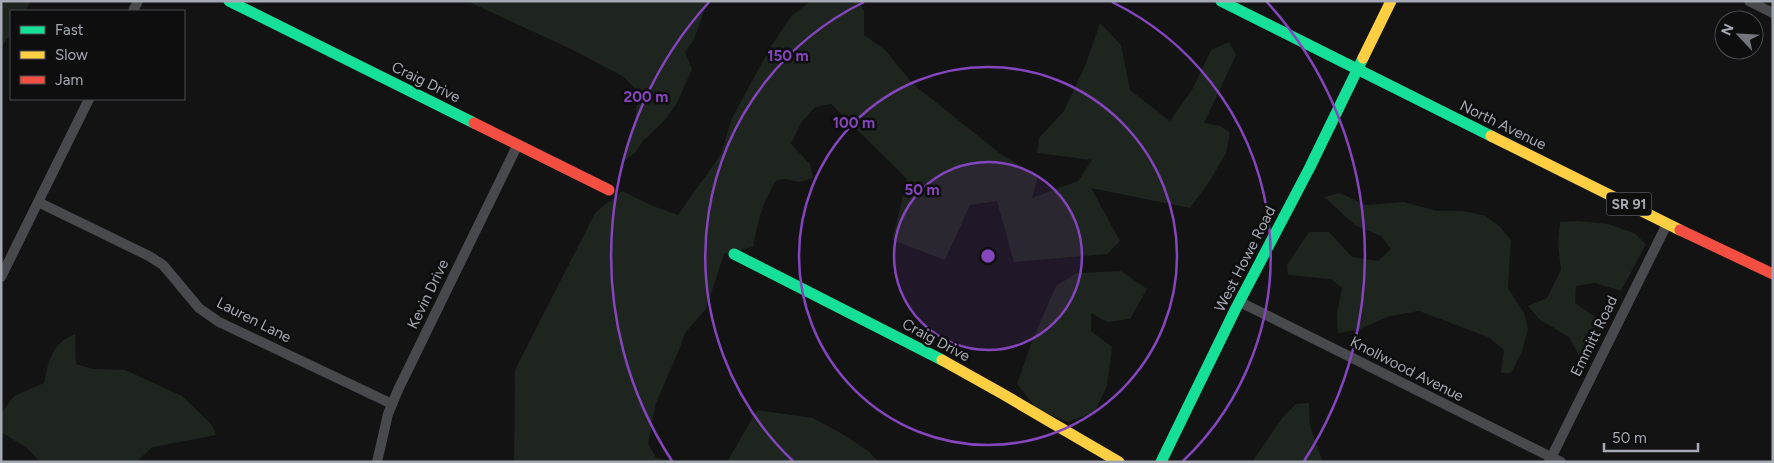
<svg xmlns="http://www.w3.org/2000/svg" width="1774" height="463" font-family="Figtree,sans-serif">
<rect width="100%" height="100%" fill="#131314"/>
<!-- green -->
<path fill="#1e241e" d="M1,1H31L25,11H11V34L1,47Z
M467,1H708L694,39L685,52L692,69L677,103L665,120L643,141L635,153L625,160L627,142L635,124L638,92L624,77L573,50Z
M811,1H858L864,10V35L885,50L913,84L1002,155L1038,176L1032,198L1078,181L1092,160L1037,153L1039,138L1064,111L1085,66L1100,23L1121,45L1130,90L1170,121L1193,88L1211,50L1229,42L1236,55L1204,123L1220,126L1230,132L1226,153L1211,179L1190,208L1091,188L1120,241L1107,254L1014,262L997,201L970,205L945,260L892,240L907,179L831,104L815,107L801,123L791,144L810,164L813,178L799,182L785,179L777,180C763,199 757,224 753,247L724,254L706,309L685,333L679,350L656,403L648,443L656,458L682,462H514L515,370L595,213L622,191L653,206L678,215L721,154L732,118L770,48L791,16Z
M1340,193L1366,205L1404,202L1437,211H1463L1486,216L1500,227L1511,240L1508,288L1524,313L1528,329L1522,352L1511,373H1501L1504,350L1488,337L1419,311L1390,316L1358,330L1338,333L1337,313L1342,288L1331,279L1288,275L1287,265L1309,232H1329L1352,257L1378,261L1391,249L1381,236L1355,225L1324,197Z
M1579,221L1608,224L1634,233L1646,244L1621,291L1595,283L1576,286L1575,303L1603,322L1588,361H1582L1569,337L1539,319L1528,306L1547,298L1561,270L1558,244L1560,222Z
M1121,271L1147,289L1130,319L1107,322L1091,313V331L1112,347L1107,386L1095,412L1067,422L1036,408L1017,384L1031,344L1056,286L1077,273Z
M75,334L76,364L93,369L125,370L182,396L212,425L216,435L153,447L136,462H40L27,448L1,432V413L14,396L44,383C49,360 51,344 75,334Z
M1309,403L1310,426L1323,462H1252L1283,417L1296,404Z
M757,410L813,418L846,436L868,451L879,462H727Z"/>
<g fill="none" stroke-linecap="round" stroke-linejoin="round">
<!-- street -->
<path stroke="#48494c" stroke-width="10" d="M1749,1L1773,13
M133,11L138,1
M38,202L149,256L163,265L199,308L219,322L392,404
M1,277L89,99
M1240,302L1561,462
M377,462L388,414L398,390L518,144
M1549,462L1667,224"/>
<!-- fast -->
<path stroke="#16e098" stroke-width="11" d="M229,1L474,123
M1221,1L1491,136
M734,254L942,360
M1161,462L1236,308L1309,169L1363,58"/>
<!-- slow -->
<path stroke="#ffcf43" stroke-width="11" d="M1363,58L1391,1
M1491,136L1680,230
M942,360L1001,393L1119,462"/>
<!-- jam -->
<path stroke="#f24e42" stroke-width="11" d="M474,123L609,190
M1680,230L1773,274"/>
</g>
<!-- distance rings -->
<circle cx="988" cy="256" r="94" fill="#8445bd" fill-opacity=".12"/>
<g fill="none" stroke="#8445bd" stroke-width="2.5">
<circle cx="988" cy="256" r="94"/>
<circle cx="988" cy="256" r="189"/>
<path d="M793 461A283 283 0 0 1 864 2M1112 2A283 283 0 0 1 1183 461"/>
<path d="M672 461A377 377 0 0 1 710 1M1266 1A377 377 0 0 1 1304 461"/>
</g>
<g text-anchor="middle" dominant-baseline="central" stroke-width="5" stroke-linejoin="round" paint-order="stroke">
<!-- shield labels -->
<rect fill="#0e0e0f" stroke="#787b82" stroke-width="1" x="1606.5" y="192.5" width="45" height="23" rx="4"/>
<g font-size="14" font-weight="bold" fill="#a6aab4">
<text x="1629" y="204">SR 91</text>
</g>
<!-- street labels -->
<g font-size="15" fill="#a6aab4" stroke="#0e0e0f">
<text transform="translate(426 82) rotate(26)">Craig Drive</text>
<text transform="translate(1503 125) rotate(26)">North Avenue</text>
<text transform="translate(1245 259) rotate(-63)">West Howe Road</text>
<text transform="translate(428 294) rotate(-64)">Kevin Drive</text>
<text transform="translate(254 320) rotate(27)">Lauren Lane</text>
<text transform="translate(1594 336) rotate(-64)">Emmitt Road</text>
<text transform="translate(936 340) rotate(28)">Craig Drive</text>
<text transform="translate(1407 369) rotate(27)">Knollwood Avenue</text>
</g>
</g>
<circle cx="988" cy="256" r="8" fill="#8445bd" stroke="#0e0e0f" stroke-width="2.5"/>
<g font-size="15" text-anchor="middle" font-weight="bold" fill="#8445bd" stroke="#0e0e0f" stroke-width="5" stroke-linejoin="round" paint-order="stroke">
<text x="788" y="61">150 m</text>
<text x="646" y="102">200 m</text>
<text x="854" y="128">100 m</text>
<text x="922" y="195">50 m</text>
</g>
<!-- border -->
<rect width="1774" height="463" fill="none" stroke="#a6aab4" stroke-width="5"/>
<!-- legend -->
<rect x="10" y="10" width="175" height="90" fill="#0e0e0f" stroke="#4b4c51"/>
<rect x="20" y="26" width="25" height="8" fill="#16e098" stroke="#4b4c51"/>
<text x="55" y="35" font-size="15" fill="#a6aab4">Fast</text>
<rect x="20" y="51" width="25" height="8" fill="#ffcf43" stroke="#4b4c51"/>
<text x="55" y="60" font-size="15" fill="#a6aab4">Slow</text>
<rect x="20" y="76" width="25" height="8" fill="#f24e42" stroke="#4b4c51"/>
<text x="55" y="85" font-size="15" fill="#a6aab4">Jam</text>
<!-- north arrow -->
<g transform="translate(1739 35) rotate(295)"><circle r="24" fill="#0e0e0f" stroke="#4b4c51"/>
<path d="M0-4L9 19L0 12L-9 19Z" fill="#73757c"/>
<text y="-8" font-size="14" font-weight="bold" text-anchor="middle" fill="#a6aab4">N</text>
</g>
<!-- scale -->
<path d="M1604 443v8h94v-8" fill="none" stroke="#a6aab4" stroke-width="2.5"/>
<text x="1612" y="443" font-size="15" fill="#a6aab4" stroke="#0e0e0f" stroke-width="4" paint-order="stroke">50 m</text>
</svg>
